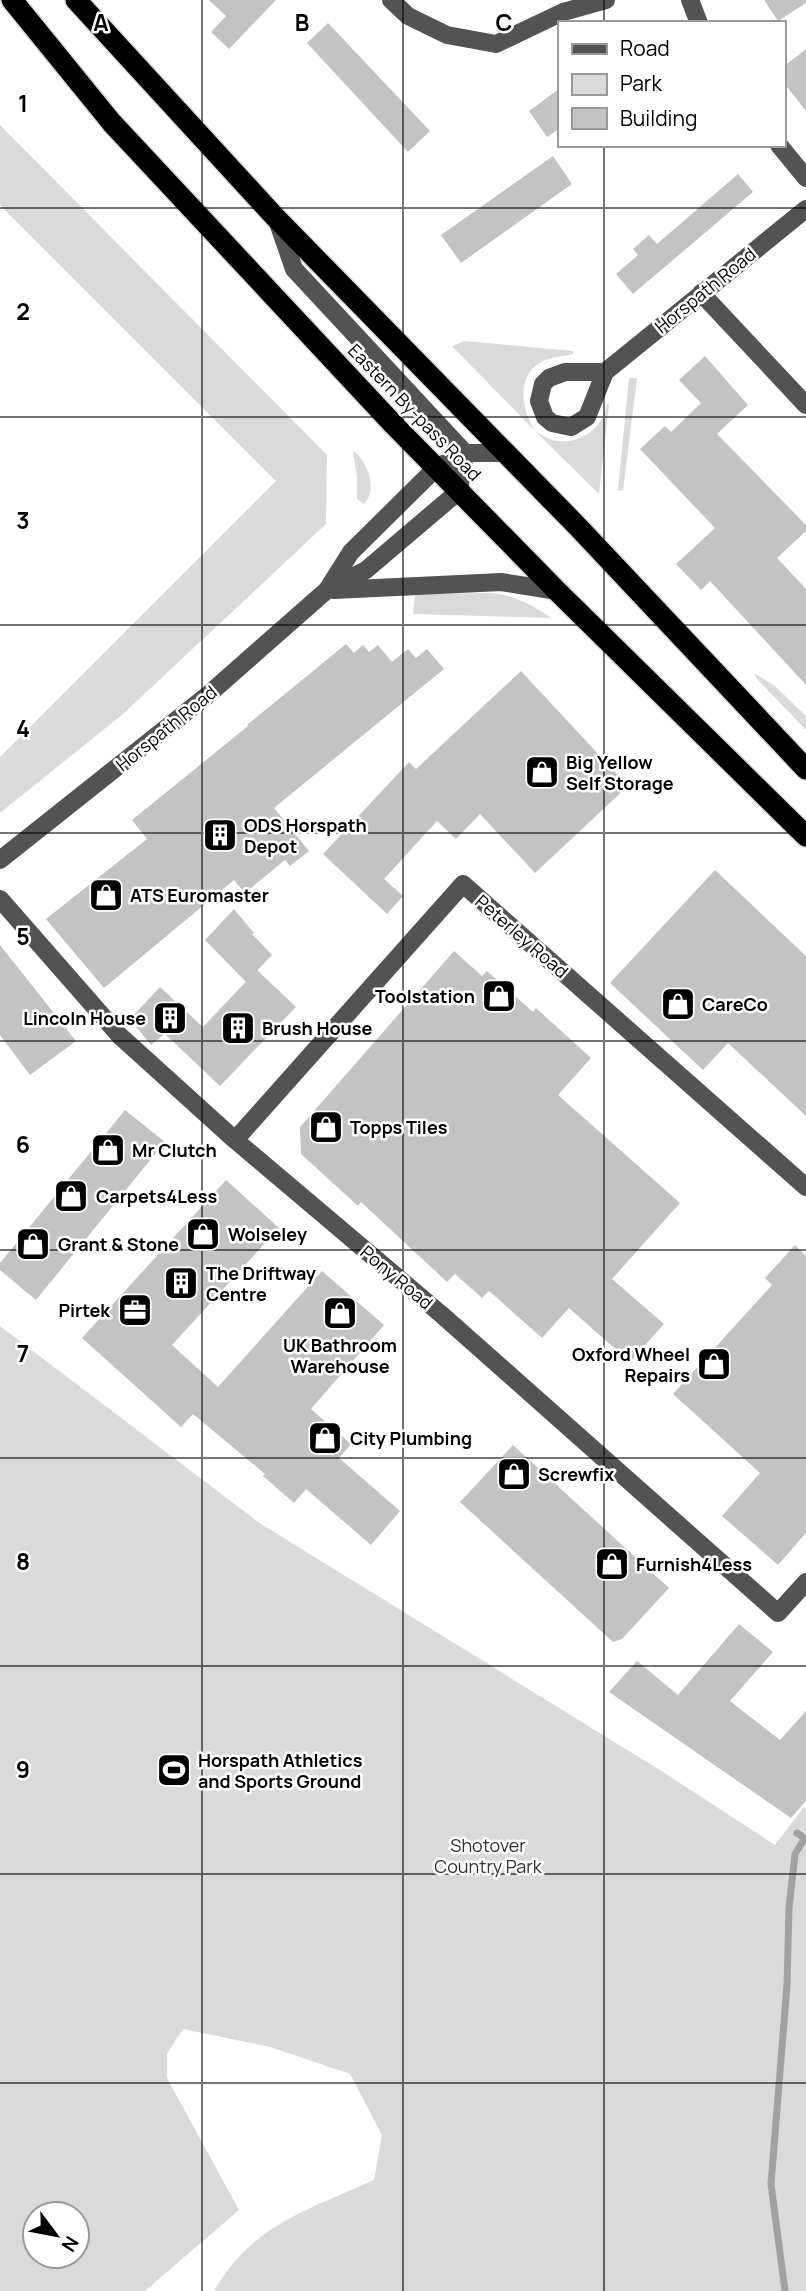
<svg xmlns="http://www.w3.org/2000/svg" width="806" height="2291" font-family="Manrope,sans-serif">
<rect width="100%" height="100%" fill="#fff"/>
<!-- green -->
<path fill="#dadada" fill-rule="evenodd" d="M0,125L327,455L326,524L123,714L0,813V757L276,481L0,205Z
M465,341L573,351V354C563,356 551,357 541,362C515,377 522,410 535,431L452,346Z
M629,378H637L623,491L618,490Z
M607,404H609L599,494L536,432C543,435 549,440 557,441C581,444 603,428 607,404Z
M353,451C368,461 378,490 364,504L357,499V477Z
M491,593C511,594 534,605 551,618L413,614L415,594Z
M754,673L775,686L806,716V730L757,679Z
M0,1326L261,1524L663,1772L775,1845L804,1807L806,1809V2291H214C253,2224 308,2210 374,2180L382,2135L350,2074L270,2047L183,2029L167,2054V2078L239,2210L145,2291H0ZM35,2214H77V2256H35Z"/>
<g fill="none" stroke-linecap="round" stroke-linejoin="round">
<!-- stream -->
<path stroke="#a1a1a1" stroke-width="7" d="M797,1833L806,1839
M785,2291L771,2184L787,1985L789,1908L795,1854L805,1838"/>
</g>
<!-- building -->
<path fill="#c3c3c3" d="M209,0H276L229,49L211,32L226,16Z
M764,0H806V3L778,21Z
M328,23L430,131L408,152L307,43Z
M806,49V111L783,82V67Z
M559,89V129L547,137L529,111Z
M553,156L572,184L461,263L441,235Z
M738,174L753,192L633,294L616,274L638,255L633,249L649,235L657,244Z
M705,356L748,405L717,434L806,525V531L777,558L806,589V685L710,581L701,590L676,564L715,528L640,449L665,426L671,432L701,403L679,380Z
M346,644L354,653L363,645L369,652L378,645L392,662L408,649L416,658L427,649L444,669L274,808L309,851L290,866L285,860L245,893L234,880L104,988L46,919L147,839L132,820L248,726L247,725Z
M521,671L628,786L535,873L480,814L456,839L437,821L384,879L403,896L387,914L323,854L409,762L416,769Z
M715,870L806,956V1116L728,1043L703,1070L610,983Z
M234,909L254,933L252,934L272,955L246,982L205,940Z
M0,945L76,1041L30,1075L0,1035Z
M454,951L482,976L487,971L533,1012L536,1008L591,1058L558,1095L680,1203L612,1279L664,1324L630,1362L569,1308L542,1338L489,1291L482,1298L455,1274L447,1282L361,1202L358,1206L301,1154L300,1127Z
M257,970L296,1007L220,1086L165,1034L151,1045L130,1019L160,987L203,1027Z
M125,1110L165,1142L36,1300L0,1270V1263Z
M226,1180L279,1228L172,1345L218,1387L322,1271L384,1325L311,1409L351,1444L339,1458L400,1511L371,1545L306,1489L294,1503L263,1476L265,1474L193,1414L181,1427L82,1338Z
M795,1245L806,1256V1533L778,1565L722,1516L760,1473L673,1394L772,1285L765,1278Z
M513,1445L669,1588L622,1639L613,1642L460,1502Z
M739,1624L773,1652L730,1701L780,1740L806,1711V1801L791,1818L609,1692L637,1661L678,1695Z"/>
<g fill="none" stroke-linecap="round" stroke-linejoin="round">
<!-- highway casing -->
<g stroke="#dbdbdb" stroke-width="24">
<path id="highway" d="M12,0L112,123L394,425L557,591L806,836
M76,0L276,218L579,528L806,769"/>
</g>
<!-- minor -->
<path stroke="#535353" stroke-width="18" d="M391,0L408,16L447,35L496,44L563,12L606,0
M690,0L699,23
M779,145L806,178
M701,293L806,405
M605,372H565L549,378L543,384L539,401L545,417L552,423L571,427L587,417L605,372L806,209
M327,590L351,552L436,468L465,453H504
M334,590L501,582L557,591
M0,860L209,694L327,590L366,570L459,491L465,453L294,269L277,220
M0,899L120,1036L235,1140L442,1315L778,1613L806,1582
M235,1140L463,884L806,1187"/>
<!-- highway -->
<use href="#highway" stroke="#000" stroke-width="21"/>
</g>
<!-- grid -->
<path fill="none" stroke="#000" stroke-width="2" stroke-opacity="0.55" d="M202,0V2291M403,0V2291M604,0V23M604,145V2291M0,208H806M0,417H806M0,625H806M0,833H806M0,1041H806M0,1250H806M0,1458H806M0,1666H806M0,1874H806M0,2083H806"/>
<!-- icons -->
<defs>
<g id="shop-square" transform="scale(1.75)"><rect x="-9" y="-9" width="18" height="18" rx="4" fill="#000" stroke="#fff"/><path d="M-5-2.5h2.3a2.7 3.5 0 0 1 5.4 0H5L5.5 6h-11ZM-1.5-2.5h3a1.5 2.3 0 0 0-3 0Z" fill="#fff"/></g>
<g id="building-square" transform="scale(1.75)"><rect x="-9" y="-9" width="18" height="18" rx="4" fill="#000" stroke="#fff"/><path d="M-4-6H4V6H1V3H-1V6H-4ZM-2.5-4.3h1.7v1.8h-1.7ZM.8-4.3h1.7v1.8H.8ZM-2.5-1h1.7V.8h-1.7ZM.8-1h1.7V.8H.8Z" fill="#fff"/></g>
<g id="office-square" transform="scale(1.75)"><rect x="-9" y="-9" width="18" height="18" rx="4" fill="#000" stroke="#fff"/><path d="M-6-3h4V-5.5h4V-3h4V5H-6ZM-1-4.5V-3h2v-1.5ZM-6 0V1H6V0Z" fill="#fff"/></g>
<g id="stadium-square" transform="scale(1.75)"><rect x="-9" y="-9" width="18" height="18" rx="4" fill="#000" stroke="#fff"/><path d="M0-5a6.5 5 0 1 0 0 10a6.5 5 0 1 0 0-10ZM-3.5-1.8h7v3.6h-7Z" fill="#fff"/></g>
</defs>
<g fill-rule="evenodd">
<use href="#shop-square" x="542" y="772"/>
<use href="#building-square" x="220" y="835"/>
<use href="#shop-square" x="106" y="895"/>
<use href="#shop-square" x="499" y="996"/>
<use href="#shop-square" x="678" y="1004"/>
<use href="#building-square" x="170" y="1018"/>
<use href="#building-square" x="238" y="1028"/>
<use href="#shop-square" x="326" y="1127"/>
<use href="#shop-square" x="108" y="1150"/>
<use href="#shop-square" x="71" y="1196"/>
<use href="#shop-square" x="203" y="1234"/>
<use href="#shop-square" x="33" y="1244"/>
<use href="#building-square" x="181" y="1283"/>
<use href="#office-square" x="135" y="1310"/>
<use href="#shop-square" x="340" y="1313"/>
<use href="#shop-square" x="714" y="1364"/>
<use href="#shop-square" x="325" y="1438"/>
<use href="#shop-square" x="514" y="1474"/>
<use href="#shop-square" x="612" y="1564"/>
<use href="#stadium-square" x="174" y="1770"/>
</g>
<g text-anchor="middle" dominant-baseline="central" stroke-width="5" stroke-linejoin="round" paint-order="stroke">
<!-- street labels -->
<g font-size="18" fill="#000" stroke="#fff">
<text transform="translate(705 290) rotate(-39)">Horspath Road</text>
<text transform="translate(415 412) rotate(46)">Eastern By-pass Road</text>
<text transform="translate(166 728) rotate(-39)">Horspath Road</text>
<text transform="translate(522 936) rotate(41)">Peterley Road</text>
<text transform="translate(397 1277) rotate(40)">Pony Road</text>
</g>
<!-- poi labels -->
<g font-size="18" font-weight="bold" fill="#000" stroke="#fff" text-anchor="start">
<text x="566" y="762">Big Yellow<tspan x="566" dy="21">Self Storage</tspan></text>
<text x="244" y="825">ODS Horspath<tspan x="244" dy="21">Depot</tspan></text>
<text x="130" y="895">ATS Euromaster</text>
<text x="475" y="996" text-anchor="end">Toolstation</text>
<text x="702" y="1004">CareCo</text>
<text x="146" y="1018" text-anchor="end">Lincoln House</text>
<text x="262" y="1028">Brush House</text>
<text x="350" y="1127">Topps Tiles</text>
<text x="132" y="1150">Mr Clutch</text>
<text x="96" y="1196">Carpets4Less</text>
<text x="228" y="1234">Wolseley</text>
<text x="58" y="1244">Grant &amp; Stone</text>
<text x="206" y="1273">The Driftway<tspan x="206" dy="21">Centre</tspan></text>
<text x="110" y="1310" text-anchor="end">Pirtek</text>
<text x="340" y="1345" text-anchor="middle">UK Bathroom<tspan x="340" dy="21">Warehouse</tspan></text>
<text x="690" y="1354" text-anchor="end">Oxford Wheel<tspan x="690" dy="21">Repairs</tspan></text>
<text x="350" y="1438">City Plumbing</text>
<text x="538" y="1474">Screwfix</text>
<text x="636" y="1564">Furnish4Less</text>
<text x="198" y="1760">Horspath Athletics<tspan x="198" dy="21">and Sports Ground</tspan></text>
</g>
<!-- park labels -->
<g font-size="18" fill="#313131" stroke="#fff">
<text x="488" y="1845">Shotover<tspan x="488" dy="21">Country Park</tspan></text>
</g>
</g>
<g font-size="23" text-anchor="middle" font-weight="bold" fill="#000" stroke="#fff" stroke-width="5" stroke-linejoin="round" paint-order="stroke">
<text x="101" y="31">A</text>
<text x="302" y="31">B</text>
<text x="504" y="31">C</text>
<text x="23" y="112">1</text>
<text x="23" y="320">2</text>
<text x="23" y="529">3</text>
<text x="23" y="737">4</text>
<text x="23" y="945">5</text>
<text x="23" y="1153">6</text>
<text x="23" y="1362">7</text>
<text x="23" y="1570">8</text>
<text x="23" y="1778">9</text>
</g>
<!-- legend -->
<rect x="558" y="21" width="228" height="126" fill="#ffffff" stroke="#999999" stroke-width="2"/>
<rect x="572" y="44" width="35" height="10" fill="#535353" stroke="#999999" stroke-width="2"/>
<text x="620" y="56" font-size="21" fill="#000000">Road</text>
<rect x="572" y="74" width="35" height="21" fill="#dadada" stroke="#999999" stroke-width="2"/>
<text x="620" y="91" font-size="21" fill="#000000">Park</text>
<rect x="572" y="108" width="35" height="21" fill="#c3c3c3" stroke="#999999" stroke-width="2"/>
<text x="620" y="126" font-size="21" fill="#000000">Building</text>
<!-- north arrow -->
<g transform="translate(56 2235) rotate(122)"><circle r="33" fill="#ffffff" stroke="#999999" stroke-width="2"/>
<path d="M0-5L12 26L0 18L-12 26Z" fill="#000000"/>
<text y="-10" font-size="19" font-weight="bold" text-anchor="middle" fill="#000000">N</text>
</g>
</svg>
